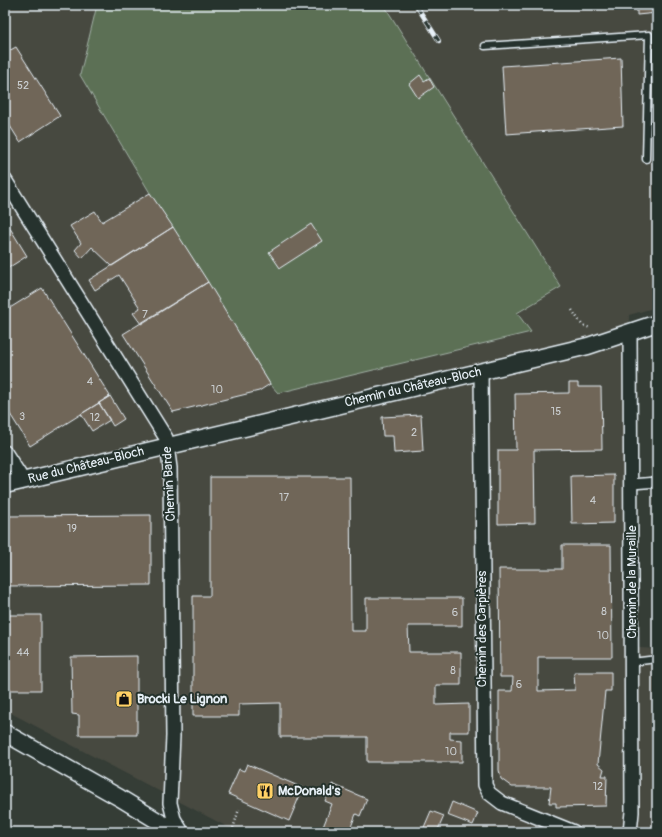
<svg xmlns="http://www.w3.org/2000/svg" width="662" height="837" font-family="Pangolin,sans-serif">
<rect width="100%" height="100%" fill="#353d36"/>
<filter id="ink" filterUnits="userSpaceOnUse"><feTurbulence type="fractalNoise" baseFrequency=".025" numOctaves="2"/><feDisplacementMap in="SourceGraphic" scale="8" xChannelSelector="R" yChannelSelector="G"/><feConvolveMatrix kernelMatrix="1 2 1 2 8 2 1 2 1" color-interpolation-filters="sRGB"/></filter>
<g filter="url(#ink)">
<!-- built -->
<path fill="#474940" d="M5,5H657V307L629,315L625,647L657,649V832H237L5,710Z"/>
<!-- green -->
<path fill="#5b7054" stroke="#a2b0a6" d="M97,5H384L561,287L517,313L531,332L278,393L270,384L150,193L80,75Z"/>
<!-- building -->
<path fill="#706659" stroke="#e8f1f8" d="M637,5H657V13L637,15Z
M16,47L60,116L20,142L5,118V53Z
M621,58L623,126L506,134L502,66Z
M420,75L424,81L429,78L434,87L418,98L409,84Z
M150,193L173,227L112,266L92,247L82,258L75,250L81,243L70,226L95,211L102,222Z
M5,220L27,256L5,270Z
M311,224L322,241L280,268L269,252Z
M173,227L208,282L141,324L133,313L140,308L119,275L95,290L89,280Z
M208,282L270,384L259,391L173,412L123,334Z
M42,288L110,396L30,446L5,406V311Z
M569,383H578V387H601L602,449L534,450L535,523L498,524V450H516L515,394L569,393Z
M110,396L124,419L113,426L99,403Z
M99,403L110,420L92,431L81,414Z
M421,415L423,451L394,453L393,436H383L382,417Z
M614,475V523L572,524L571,476Z
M210,477H350L351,631H366V598H462V626H408L409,652H461V685H436V705L469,704V732H450V739L462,740V762H367V737H280V703L239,704V716H193V596H210Z
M151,515V585L5,586V516Z
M562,545H611L612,657H538V691L575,690L574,672H611V691H605L598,764L604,769L602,776H607L606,806L556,807V803H549L551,787H512L501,779L499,770V691H512L513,677H500L499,569H562Z
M5,615H41V690H5Z
M137,656V735H79V715L72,714L71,657Z
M247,764L303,788L289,821L228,794L239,769L244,771Z
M332,784L367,799L360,816L356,814L349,832H321L332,804L325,801Z
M452,802L478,813L473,825L447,815Z
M431,811L444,816L437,832H422Z"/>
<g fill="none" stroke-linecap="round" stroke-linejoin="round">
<!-- service casing -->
<g stroke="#e8f1f8" stroke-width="9">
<path id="service" d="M485,46L649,35L646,159
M632,662L657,659"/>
</g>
<!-- pedestrian casing -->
<g stroke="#e8f1f8" stroke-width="12">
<path id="pedestrian" d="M632,484L657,482"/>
</g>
<!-- minor casing -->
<g stroke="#e8f1f8" stroke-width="16">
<path id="minor" d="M5,180L166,438L170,468L173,736L170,803L174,819L182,832
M630,332L632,812L630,832
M481,371L485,785L489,793L502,803L574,832
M5,452L23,480"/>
</g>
<!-- tertiary casing -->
<g stroke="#e8f1f8" stroke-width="19">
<path id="tertiary" d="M5,485L588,346L657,323
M5,733L120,798L176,832"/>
</g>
<!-- path -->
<path stroke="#e8f1f8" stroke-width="2.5" stroke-dasharray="1 3" stroke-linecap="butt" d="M572,310L582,325L590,328
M232,832L239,809"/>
<!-- service -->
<use href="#service" stroke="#26332d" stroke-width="6"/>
<!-- pedestrian -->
<use href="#pedestrian" stroke="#26332d" stroke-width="9"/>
<!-- minor -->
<use href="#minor" stroke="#26332d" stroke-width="13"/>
<!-- tertiary -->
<use href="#tertiary" stroke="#26332d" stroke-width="16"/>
<!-- rail casing -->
<g stroke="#e8f1f8" stroke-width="4.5">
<path id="rail" d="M416,5L439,41"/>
</g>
<!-- rail -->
<use href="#rail" stroke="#26332d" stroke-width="3" stroke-dasharray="9" stroke-linecap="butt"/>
</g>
</g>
<!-- icons -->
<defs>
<g id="shop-square" transform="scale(0.9)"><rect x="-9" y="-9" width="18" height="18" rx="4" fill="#ffd166" stroke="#26332d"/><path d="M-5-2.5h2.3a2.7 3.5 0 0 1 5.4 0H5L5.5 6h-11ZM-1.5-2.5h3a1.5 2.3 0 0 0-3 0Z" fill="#111"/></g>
<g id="restaurant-square" transform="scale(0.9)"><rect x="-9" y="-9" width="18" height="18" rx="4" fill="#ffd166" stroke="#26332d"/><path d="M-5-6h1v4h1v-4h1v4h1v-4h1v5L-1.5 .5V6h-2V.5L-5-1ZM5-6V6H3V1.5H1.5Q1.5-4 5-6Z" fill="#111"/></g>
</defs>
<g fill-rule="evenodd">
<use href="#shop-square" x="124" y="699"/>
<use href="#restaurant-square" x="265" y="791"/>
</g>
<g text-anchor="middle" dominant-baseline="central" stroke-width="4" stroke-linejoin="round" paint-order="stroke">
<!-- number labels -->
<g font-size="11" fill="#caced0">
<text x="23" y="85">52</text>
<text x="145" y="314">7</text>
<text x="90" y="381">4</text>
<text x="217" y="389">10</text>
<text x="556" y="411">15</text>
<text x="22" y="416">3</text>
<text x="95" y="417">12</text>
<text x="414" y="432">2</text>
<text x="284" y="497">17</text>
<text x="593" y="500">4</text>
<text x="72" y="528">19</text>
<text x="604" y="611">8</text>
<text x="455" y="612">6</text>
<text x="603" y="635">10</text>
<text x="23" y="652">44</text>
<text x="453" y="670">8</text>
<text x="519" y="684">6</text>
<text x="451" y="751">10</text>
<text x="598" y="786">12</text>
</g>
<!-- street labels -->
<g font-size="13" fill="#e8f1f8" stroke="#26332d">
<text transform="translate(413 387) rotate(-13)">Chemin du Château-Bloch</text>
<text transform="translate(86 465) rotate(-14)">Rue du Château-Bloch</text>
<text transform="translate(169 484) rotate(-93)">Chemin Barde</text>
<text transform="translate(632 582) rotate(-90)">Chemin de la Muraille</text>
<text transform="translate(482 629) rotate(-90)">Chemin des Carpières</text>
</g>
<!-- poi labels -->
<g font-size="13" font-weight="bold" fill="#e8f1f8" stroke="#26332d" text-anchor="start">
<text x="137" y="699">Brocki Le Lignon</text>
<text x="278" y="791">McDonald's</text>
</g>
</g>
<!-- margin -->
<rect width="662" height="837" fill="none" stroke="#26332d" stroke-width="20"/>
<rect x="10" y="10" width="642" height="817" fill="none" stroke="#e8f1f8" stroke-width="1.5" filter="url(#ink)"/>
</svg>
